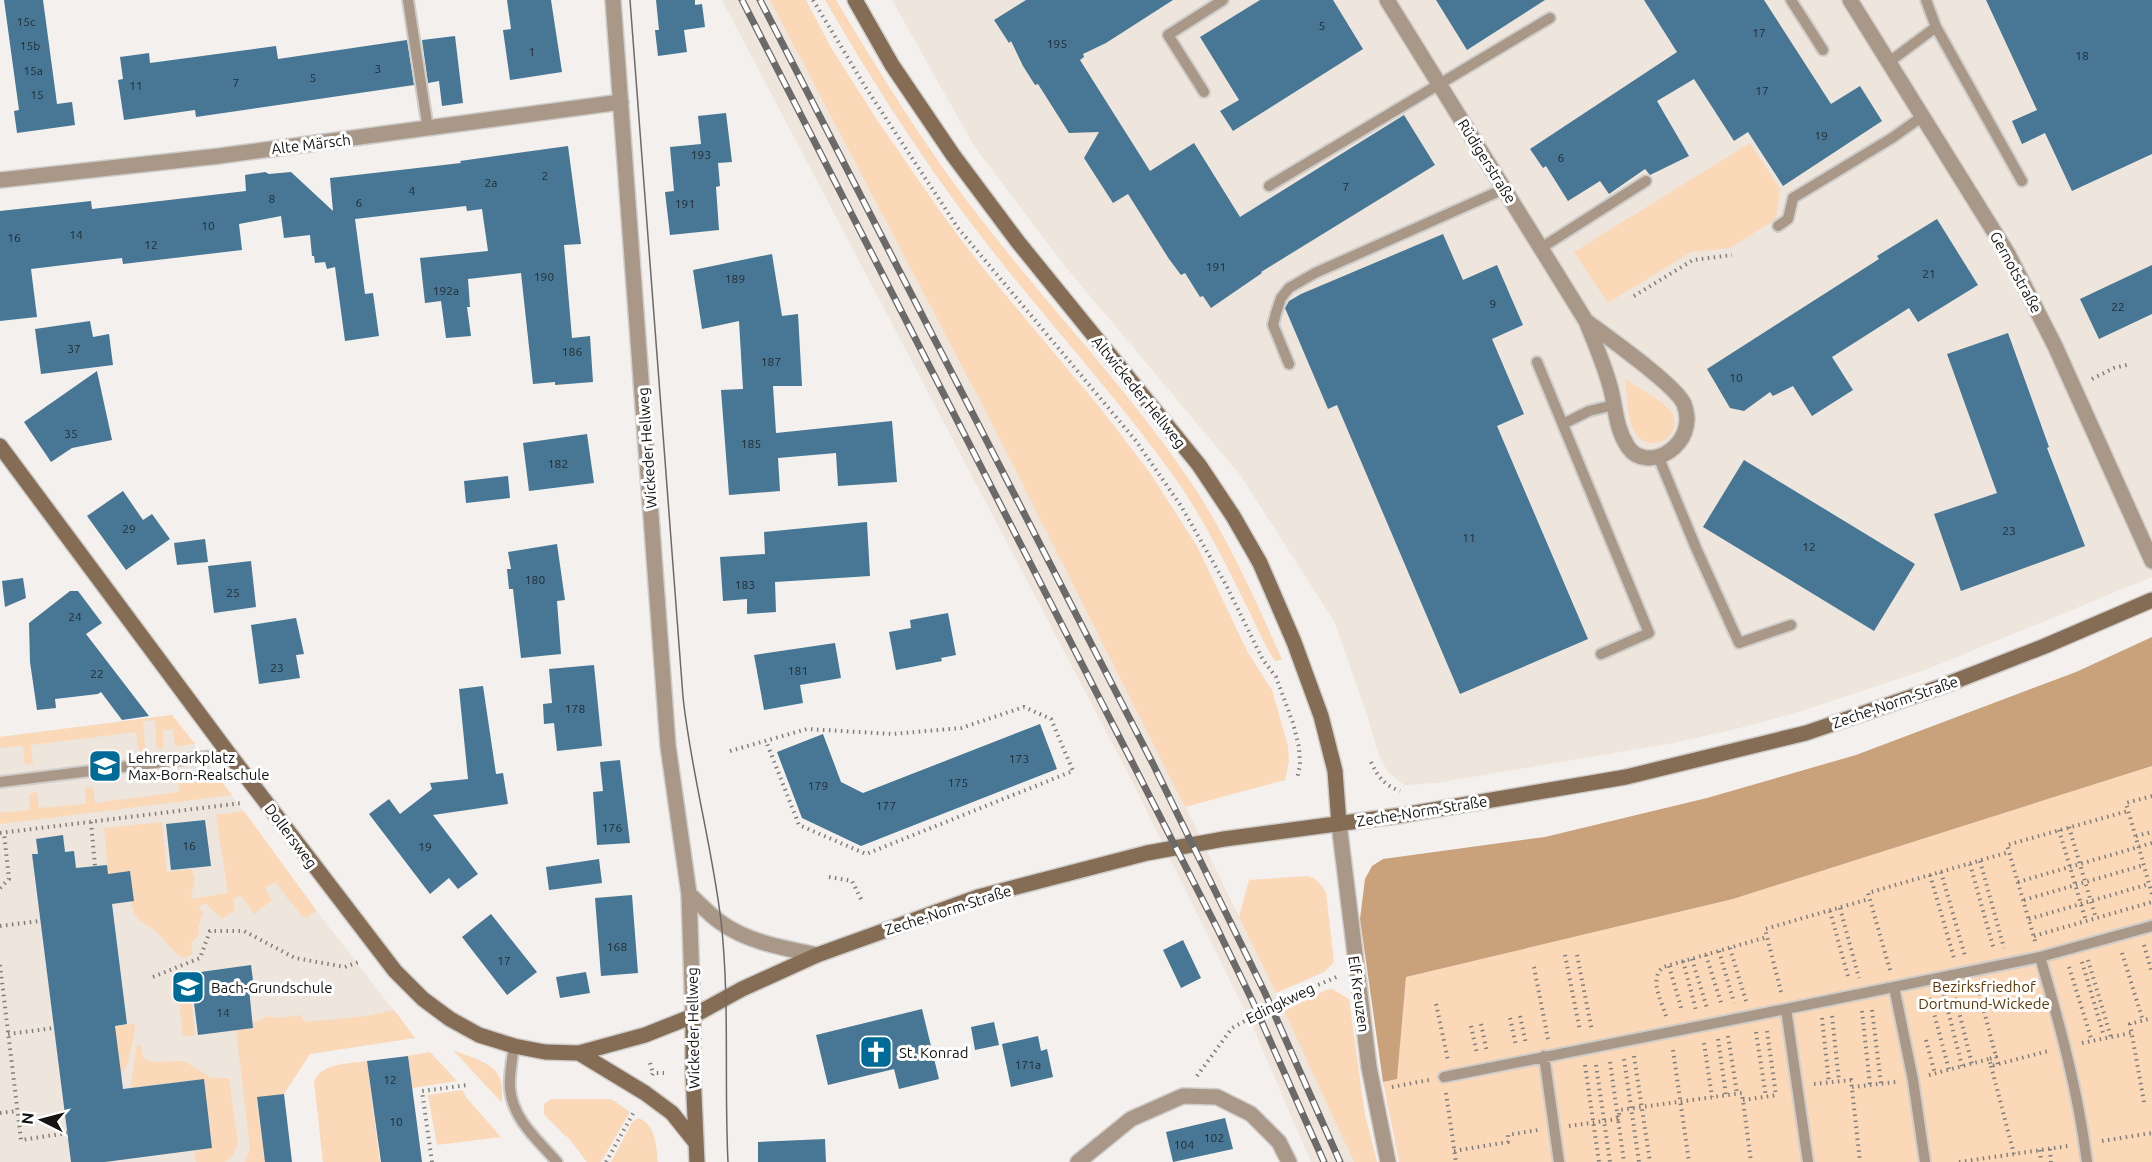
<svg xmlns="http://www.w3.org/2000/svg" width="2152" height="1162" font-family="Ubuntu,sans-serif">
<rect width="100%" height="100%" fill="#f3f0ed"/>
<!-- built -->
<path fill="#eee5dc" d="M722,0H770L1000,439L1160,754L1276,993L1354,1162H1311L1252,1025L1127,771Z
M892,0H2152V577L1925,670L1792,714L1732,730L1673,743L1436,783L1404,785L1389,773L1380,759L1367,715L1335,623L1241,476L1064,265L974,146Z
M172,715L316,910L415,1038L250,1061L265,1162H0V737Z"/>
<!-- green -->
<path fill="#fad8b8" d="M770,0H806L830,46L875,117L942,214L978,262L1101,409L1148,470L1197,546L1247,651L1272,690L1288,746L1289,761L1285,780L1185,807L1000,439Z
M825,0H836C882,77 929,153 984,223C1050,308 1125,386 1186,475C1225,532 1254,596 1282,660L1275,661C1263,643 1256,624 1246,605C1225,562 1203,518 1175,478C1113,391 1039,313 974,227C919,155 871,79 825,0Z
M1750,143L1780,189L1776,219L1730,248L1691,252L1608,303L1574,252Z
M1625,379C1636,387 1669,403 1673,415C1682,438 1650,454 1636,434C1628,423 1627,394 1625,379Z
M172,715L195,744L175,746L173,730L163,729V748L157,749L155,720L143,721L145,750L139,751L136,732L31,745L33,764L25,765L23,746L0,748V737Z
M2152,766V1162H1399L1383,1082L1397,1079L1406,977L1733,899Z
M214,771L232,795L0,824V813L30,810L29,794L37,792L39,808L86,804L85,788L93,787L95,803L179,792L178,776Z
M244,811L316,910L307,918L301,915L275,882L265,888L272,900L254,914L240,895L233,899L235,910L222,919L206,904L198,906L203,913L198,928L199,935L191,943L193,954L183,958C173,952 169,945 162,937C148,922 135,926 131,901H134L130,871L108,874L104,828L162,822L167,872L192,869L195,878L191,899L228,893L216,815Z
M1307,876C1317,878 1321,884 1326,893L1334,962L1324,972L1276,993L1239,917L1249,880Z
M186,989L187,996H191L195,1035L183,1037L178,991Z
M1332,989L1349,999L1365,1115L1377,1162H1354L1284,1011L1326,990Z
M394,1010L415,1038L310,1054L284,1094L257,1098L265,1162H245L250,1148L236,1030L268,1016L275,1018L301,1015L304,1022L367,1016Z
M135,1024C134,1042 129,1061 121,1078L115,1026Z
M137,1045L141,1046L143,1058L153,1062L184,1061L211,1078H229L238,1143L232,1157L225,1162H196L194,1151L212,1148L204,1079L136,1087L130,1092Z
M453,1050C468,1057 494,1061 500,1079C503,1086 502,1095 502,1103Z
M430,1052L457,1081L412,1088L408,1056Z
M367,1061L380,1162H323L314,1081C323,1062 349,1064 367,1061Z
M462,1090L466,1097L501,1137L437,1145L428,1095Z
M551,1099H611L630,1112L601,1162H587L567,1136L566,1137L544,1114V1104Z
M638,1118C656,1124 656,1145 658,1162H611L633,1121Z"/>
<!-- forest -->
<path fill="#c9a17b" d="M2152,637V766L1733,899L1406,977L1397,1079L1383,1082L1360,919L1365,879L1372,866L1383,859L1545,837L1707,798L1856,755L2076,672Z"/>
<!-- building -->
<path fill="#477794" d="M4,0H43L57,104L72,102L75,125L17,133L14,111L19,110Z
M507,0H551L562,72L510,80L503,30L511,29Z
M656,0H695V5L702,4L705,27L684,30L687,52L658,56L655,30H659Z
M1026,0H1173L1106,43L1083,54L1084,57L1080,60L1150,171L1194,143L1240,217L1404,115L1435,165L1261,272L1262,273L1211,308L1203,296L1200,297L1185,273L1181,275L1169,259L1128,194L1113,203L1084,158L1099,132L1069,133L1038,84L1035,85L1023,66L1011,41L1009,43L994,20Z
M1260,0H1333L1363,49L1233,131L1220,111L1239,100L1200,37Z
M1436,0H1545L1467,50Z
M1644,0H1764L1831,104L1860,86L1882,121L1783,186L1748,132L1734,141L1694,79L1657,101L1689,156L1650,175L1645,169L1609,194L1600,181L1568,201L1546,166L1543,168L1530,149L1677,52Z
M1986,0H2152V154L2072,191L2045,133L2022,144L2012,121L2037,110Z
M455,36L463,103L442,106L439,81L428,83L422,40Z
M407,40L414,85L196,117L195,110L124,120L118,80L123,79L120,57L149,53L150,63L276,46L278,59Z
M726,113L732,162L718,163L720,186L716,187L719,230L670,235L665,192L674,191L670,147L701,144L698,116Z
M568,146L581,244L564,245L572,338L590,336L593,382L555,385V382L533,384L521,273L468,279L470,307H467L471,336L446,338L441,301L425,303L420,258L488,251L482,209L467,211L466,206L355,219L365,294L373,293L379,336L345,341L335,267L327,269L325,262L315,263L314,256H312L310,235L284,238L281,216L239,224L242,250L123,264L122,258L31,269L37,317L0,321V211L91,201L92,209L246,191L245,175L265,172L269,174L291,172L333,211L330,178L461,163L460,161Z
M1937,219L1978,285L1918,322L1909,308L1832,357L1853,390L1812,416L1793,386L1773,396L1770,392L1744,411L1730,408L1707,369L1879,259L1877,256Z
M1443,234L1463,280L1497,265L1523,325L1492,339L1524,414L1497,426L1588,639L1460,694L1337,405L1328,409L1285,308L1289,301L1301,294Z
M772,254L782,316L798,314L802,386H773L776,433L892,421L897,482L838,486L836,453L778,458L780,491L729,495L721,390L743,389L739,321L702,329L693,270Z
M2152,265V314L2099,339L2080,299Z
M90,321L93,337L109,334L113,365L41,374L35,329Z
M2008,333L2049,447L2047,448L2085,546L1961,591L1934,514L1997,493L1947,354Z
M97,371L112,440L72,448L51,462L24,422Z
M587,434L594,483L529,491L523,443Z
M1744,460L1915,564L1874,631L1703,527Z
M508,476L510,498L466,503L464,481Z
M123,491L143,520L152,514L170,539L126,570L87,516Z
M867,522L870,576L775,582L776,612L747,614V599L723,601L720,557L765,554L764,532Z
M205,539L208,562L177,565L174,543Z
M557,544L565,600L557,601L561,654L521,658L513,589H509L507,569H511L508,552Z
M251,561L256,607L214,613L208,566Z
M23,578L26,598L5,607L2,581Z
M70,591H78L102,623L86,634L149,716L122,720L101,692L98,694L55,699L56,708L37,710L30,662L29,623Z
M948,613L956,655L941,658L942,661L896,670L889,632L911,628L910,620Z
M296,618L304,654L296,655L300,678L259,684L251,625Z
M835,643L841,678L800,685L803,703L764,710L754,655Z
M594,665L602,746L557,751L554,723L544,724L543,704L552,703L549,669Z
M483,686L496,774L503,773L508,804L433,815L478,874L458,889L449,878L430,894L369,814L389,799L400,814L432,789L430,783L468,779L459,689Z
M1040,724L1057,769L861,846L802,818L777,752L823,734L841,782L863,793Z
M620,760L630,843L597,845L593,792L603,791L600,762Z
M205,820L211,866L171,870L166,824Z
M63,835L65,852L74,851L76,868L107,865L108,874L130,871L134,901L112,904L127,1024L115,1026L123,1089L204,1079L212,1148L105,1162H71L32,854H38L36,839Z
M599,859L602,883L549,890L546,867Z
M632,895L638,973L601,976L595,898Z
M491,914L537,972L507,995L462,937Z
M1183,940L1201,978L1181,988L1163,950Z
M251,965L254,988L249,989L253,1028L198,1035L193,995H188L186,974Z
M586,972L590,993L560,998L556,977Z
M922,1009L939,1079L899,1089L894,1069L828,1085L816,1035Z
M994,1022L999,1045L975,1050L971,1027Z
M1038,1036L1041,1051L1047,1049L1053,1077L1011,1087L1002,1044Z
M408,1056L422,1162H381L367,1061Z
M284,1094L292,1162H265L257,1097Z
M1225,1118L1233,1149L1173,1162L1166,1132Z
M825,1139L826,1162H758V1142Z"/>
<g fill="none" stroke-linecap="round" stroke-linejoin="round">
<!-- service casing -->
<g stroke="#cfcdca" stroke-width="14">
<path id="service" d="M408,0L428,129
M1791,0L1823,50
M1926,0L1936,27
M1889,62L1936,27L2022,181
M1204,92L1168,35L1223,0
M1269,186L1550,18
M1778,226L1788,219L1793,198L1892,138L1923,116
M1541,248L1646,181
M1537,362L1649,633L1601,654
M1289,364L1273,325L1276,313L1281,298L1289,288L1315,273L1504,189
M1563,424L1589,411L1614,405
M1658,456L1696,548L1739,643L1791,625
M0,782L229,754
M2040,957C2060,1025 2078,1091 2087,1162
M1894,987L1913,1080L1925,1162
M1786,1009L1808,1162
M514,1046C512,1060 509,1075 510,1088C512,1119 538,1140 557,1162
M1544,1056L1559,1162
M1444,1077L1806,1005L2040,957L2152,926"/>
</g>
<!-- minor casing -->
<g stroke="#cfcdca" stroke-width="18">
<path id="minor" d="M613,0L668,746L689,894L693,1016
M1387,0L1586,321C1595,344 1605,366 1611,390C1616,410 1616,429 1628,447C1647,475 1700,445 1684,404C1676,385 1606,336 1586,321
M1850,0L2008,254L2055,346L2152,561
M0,180L219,156L621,102
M1339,824L1369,1067L1388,1162
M689,894C699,903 709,914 720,922C747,942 784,948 817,955
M1078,1162L1131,1119L1183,1096L1217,1097L1251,1114L1279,1142L1289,1162"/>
</g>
<!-- secondary casing -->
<g stroke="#cfcdca" stroke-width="18">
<path id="secondary" d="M855,0L892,65L953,155L1018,242L1199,465L1233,516L1260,563L1294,642L1321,716L1335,771L1339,824
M0,446L229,754L395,971L423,999L450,1019L479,1035L514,1046L545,1052L579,1053L645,1035L693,1016L742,989L817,955L978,897L1147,853L1224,839L1403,815L1626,777L1806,733L1940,687L2045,646L2152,600
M693,1016V1073L697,1162
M579,1053L645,1093L672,1113L696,1143"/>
</g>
<!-- path -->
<path stroke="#817f7d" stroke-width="4" stroke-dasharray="1.5 4.5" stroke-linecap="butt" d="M813,0L866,88L958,228L1136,441L1181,506L1225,583L1263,660L1276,677L1293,723L1299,747L1300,765L1297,779
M1634,296L1693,260L1732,255
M2092,379L2114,368L2131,364
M730,751L807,729L893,734L961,728L1024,707L1051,719L1073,771L866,854L799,825L766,741
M1371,762C1378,777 1384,785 1400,791
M2152,796L2126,803L2152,894
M91,822L95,866
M2069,827L2096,919
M2059,830L2086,921
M0,833L242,803
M2136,836L2152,832
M1980,861L2004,948
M1970,864L1994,950
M1941,872L1965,956
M1930,875L1954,958
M829,877L852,881L862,901
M2018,882L2152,843
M0,888L9,879L4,833
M2024,900L2144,865
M1840,908L1859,978
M1830,911L1849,980
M2029,919L2149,884
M0,926L40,921
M2034,936L2152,902
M2035,941L2007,845L2128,811
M2144,945L2152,973
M1730,948L1746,1001
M1719,951L1734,1003
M2122,953L2143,1021
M1565,955L1580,1031
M1577,955L1592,1031
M1706,955L1722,1006
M1692,959L1707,1008
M2088,960L2111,1037
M1683,961L1696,1010
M2082,962L2103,1033
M0,965L21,1140L67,1133
M1669,966L1682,1011
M1534,967L1548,1039
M2069,967L2092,1041
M1890,970L1868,893L2009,852
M153,977L200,958L210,931H244L295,958L345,967L361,961
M1978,988L1996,1057
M1781,992L1765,929L1869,899
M1954,992L1972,1064
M1944,995L1962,1066
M1930,998L1949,1070
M1436,1004L1448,1060
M1872,1010L1881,1084
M1862,1011L1870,1085
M1520,1016L1526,1044
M1666,1016C1661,1000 1649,979 1663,967L1767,937
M1832,1016L1839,1081
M1510,1018L1516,1046
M1822,1018L1829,1083
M1481,1024L1487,1052
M1471,1026L1477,1054
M1767,1031L1776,1095
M1756,1032L1766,1097
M8,1034L54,1028
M1728,1036L1737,1093
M1718,1039L1726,1095
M1926,1040L1935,1074
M1704,1043L1712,1097
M2082,1043L2131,1033
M1673,1050L1689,1162
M1634,1056L1650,1162
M1624,1059L1639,1162
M1610,1062L1624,1162
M650,1063L653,1073
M1998,1064L1996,1057L1989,1059L1991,1066L2048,1051
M1585,1065L1599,1162
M1596,1065L1610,1162
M1991,1066L2014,1154
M652,1075L653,1073H664
M1929,1075L1989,1059
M1197,1076L1232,1028L1285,999L1339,976
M1814,1084L1851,1080L1860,1162
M1392,1087L1429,1080
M1852,1087L1896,1082
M1446,1093L1456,1162
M1743,1100L1778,1095
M2144,1102L2130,1024L2152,1018
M0,1113L17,1111
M1569,1126L1618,1119L1620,1110L1742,1093L1751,1162
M2102,1141L2152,1133
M2050,1149L2051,1162
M2040,1150L2041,1162
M1454,1151L1508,1142V1135L1538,1130
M432,1162L422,1091L468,1085
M606,1162L635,1110
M1959,1162L2068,1146"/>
<!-- service -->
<use href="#service" stroke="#a99787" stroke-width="10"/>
<!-- minor -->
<use href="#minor" stroke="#a99787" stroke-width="15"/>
<!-- secondary -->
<use href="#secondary" stroke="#856c55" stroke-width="15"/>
<!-- tram -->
<path stroke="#6c6a69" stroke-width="1.5" d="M630,0L683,697C691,772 712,845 721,921C730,1001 724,1082 728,1162"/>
<!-- rail casing -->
<g stroke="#6c6a69" stroke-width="7">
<path id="rail" d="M742,0L1217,928L1252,1000L1324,1162
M760,0L1153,764L1265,993L1340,1162"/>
</g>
<!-- rail -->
<use href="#rail" stroke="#fff" stroke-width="4.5" stroke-dasharray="14" stroke-linecap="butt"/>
</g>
<!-- icons -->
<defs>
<g id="school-square" transform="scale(1.725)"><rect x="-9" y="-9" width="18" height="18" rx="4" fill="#006b97" stroke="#fff"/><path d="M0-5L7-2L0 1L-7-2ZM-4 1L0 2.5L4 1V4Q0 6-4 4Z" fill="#fff"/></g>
<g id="church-square" transform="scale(1.725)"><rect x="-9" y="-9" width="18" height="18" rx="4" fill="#006b97" stroke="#fff"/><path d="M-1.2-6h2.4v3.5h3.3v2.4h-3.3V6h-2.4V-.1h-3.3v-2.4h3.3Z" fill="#fff"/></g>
</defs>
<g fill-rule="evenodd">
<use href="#school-square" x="105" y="766"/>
<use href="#school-square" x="188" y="987"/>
<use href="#church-square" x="876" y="1052"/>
</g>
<g text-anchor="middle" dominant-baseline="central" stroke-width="6" stroke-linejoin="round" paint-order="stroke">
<!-- number labels -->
<g font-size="12" fill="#222d33">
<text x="26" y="21">15c</text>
<text x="1322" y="25">5</text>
<text x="1759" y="32">17</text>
<text x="1057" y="43">195</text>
<text x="30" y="45">15b</text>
<text x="532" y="51">1</text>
<text x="2082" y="55">18</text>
<text x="378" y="68">3</text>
<text x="33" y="70">15a</text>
<text x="313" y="77">5</text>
<text x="236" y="82">7</text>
<text x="136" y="85">11</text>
<text x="1762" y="90">17</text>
<text x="37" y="94">15</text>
<text x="1821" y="135">19</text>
<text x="701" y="154">193</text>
<text x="1561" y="157">6</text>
<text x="545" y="175">2</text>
<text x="491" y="182">2a</text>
<text x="1346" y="186">7</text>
<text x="412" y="190">4</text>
<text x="272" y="198">8</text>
<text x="359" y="202">6</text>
<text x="685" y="203">191</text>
<text x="208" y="225">10</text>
<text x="76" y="234">14</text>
<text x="14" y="237">16</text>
<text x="151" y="244">12</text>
<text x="1216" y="266">191</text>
<text x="1929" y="273">21</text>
<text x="544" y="276">190</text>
<text x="735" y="278">189</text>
<text x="446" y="290">192a</text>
<text x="1493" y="303">9</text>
<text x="2118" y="306">22</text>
<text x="74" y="348">37</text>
<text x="572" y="351">186</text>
<text x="771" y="361">187</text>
<text x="1736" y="377">10</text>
<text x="71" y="433">35</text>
<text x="751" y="443">185</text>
<text x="558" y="463">182</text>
<text x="129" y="528">29</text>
<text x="2009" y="530">23</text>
<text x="1469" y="537">11</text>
<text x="1809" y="546">12</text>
<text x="535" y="579">180</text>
<text x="745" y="584">183</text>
<text x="233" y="592">25</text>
<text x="75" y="616">24</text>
<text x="277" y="667">23</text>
<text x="798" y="670">181</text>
<text x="97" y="673">22</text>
<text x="575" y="708">178</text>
<text x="1019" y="758">173</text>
<text x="958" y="782">175</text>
<text x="818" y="785">179</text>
<text x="886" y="805">177</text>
<text x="612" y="827">176</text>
<text x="189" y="845">16</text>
<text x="425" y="846">19</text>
<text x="617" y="946">168</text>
<text x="504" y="960">17</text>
<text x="223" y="1012">14</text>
<text x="1028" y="1064">171a</text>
<text x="390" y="1079">12</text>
<text x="396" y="1121">10</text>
<text x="1214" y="1137">102</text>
<text x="1184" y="1144">104</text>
</g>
<!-- street labels -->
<g font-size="15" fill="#151413" stroke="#fff">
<text transform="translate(311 144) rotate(-7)">Alte Märsch</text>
<text transform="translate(1487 161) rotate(58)">Rüdigerstraße</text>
<text transform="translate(2016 272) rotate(61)">Gernotstraße</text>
<text transform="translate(1139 392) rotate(51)">Altwickeder Hellweg</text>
<text transform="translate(647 448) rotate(-94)">Wickeder Hellweg</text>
<text transform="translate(1895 702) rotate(-19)">Zeche-Norm-Straße</text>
<text transform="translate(1422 811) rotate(-9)">Zeche-Norm-Straße</text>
<text transform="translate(291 836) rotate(53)">Dollersweg</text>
<text transform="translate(948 910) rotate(-18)">Zeche-Norm-Straße</text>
<text transform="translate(1359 994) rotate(82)">Elf Kreuzen</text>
<text transform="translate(1280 1003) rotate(-26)">Edingkweg</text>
<text transform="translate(693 1028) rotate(-91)">Wickeder Hellweg</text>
</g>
<!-- poi labels -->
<g font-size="15" fill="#151413" stroke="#fff" text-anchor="start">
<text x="128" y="757">Lehrerparkplatz<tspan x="128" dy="17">Max-Born-Realschule</tspan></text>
<text x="211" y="987">Bach-Grundschule</text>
<text x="899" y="1052">St. Konrad</text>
</g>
<!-- park labels -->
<g font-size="15" fill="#5d3706" stroke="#fff">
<text x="1984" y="986">Bezirksfriedhof<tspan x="1984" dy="17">Dortmund-Wickede</tspan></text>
</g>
</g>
<!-- north arrow -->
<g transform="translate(42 1120) rotate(276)" stroke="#ffffff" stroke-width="4.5" paint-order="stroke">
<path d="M0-4.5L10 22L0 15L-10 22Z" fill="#151413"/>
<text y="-9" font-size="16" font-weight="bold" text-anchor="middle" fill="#151413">N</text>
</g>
</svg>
